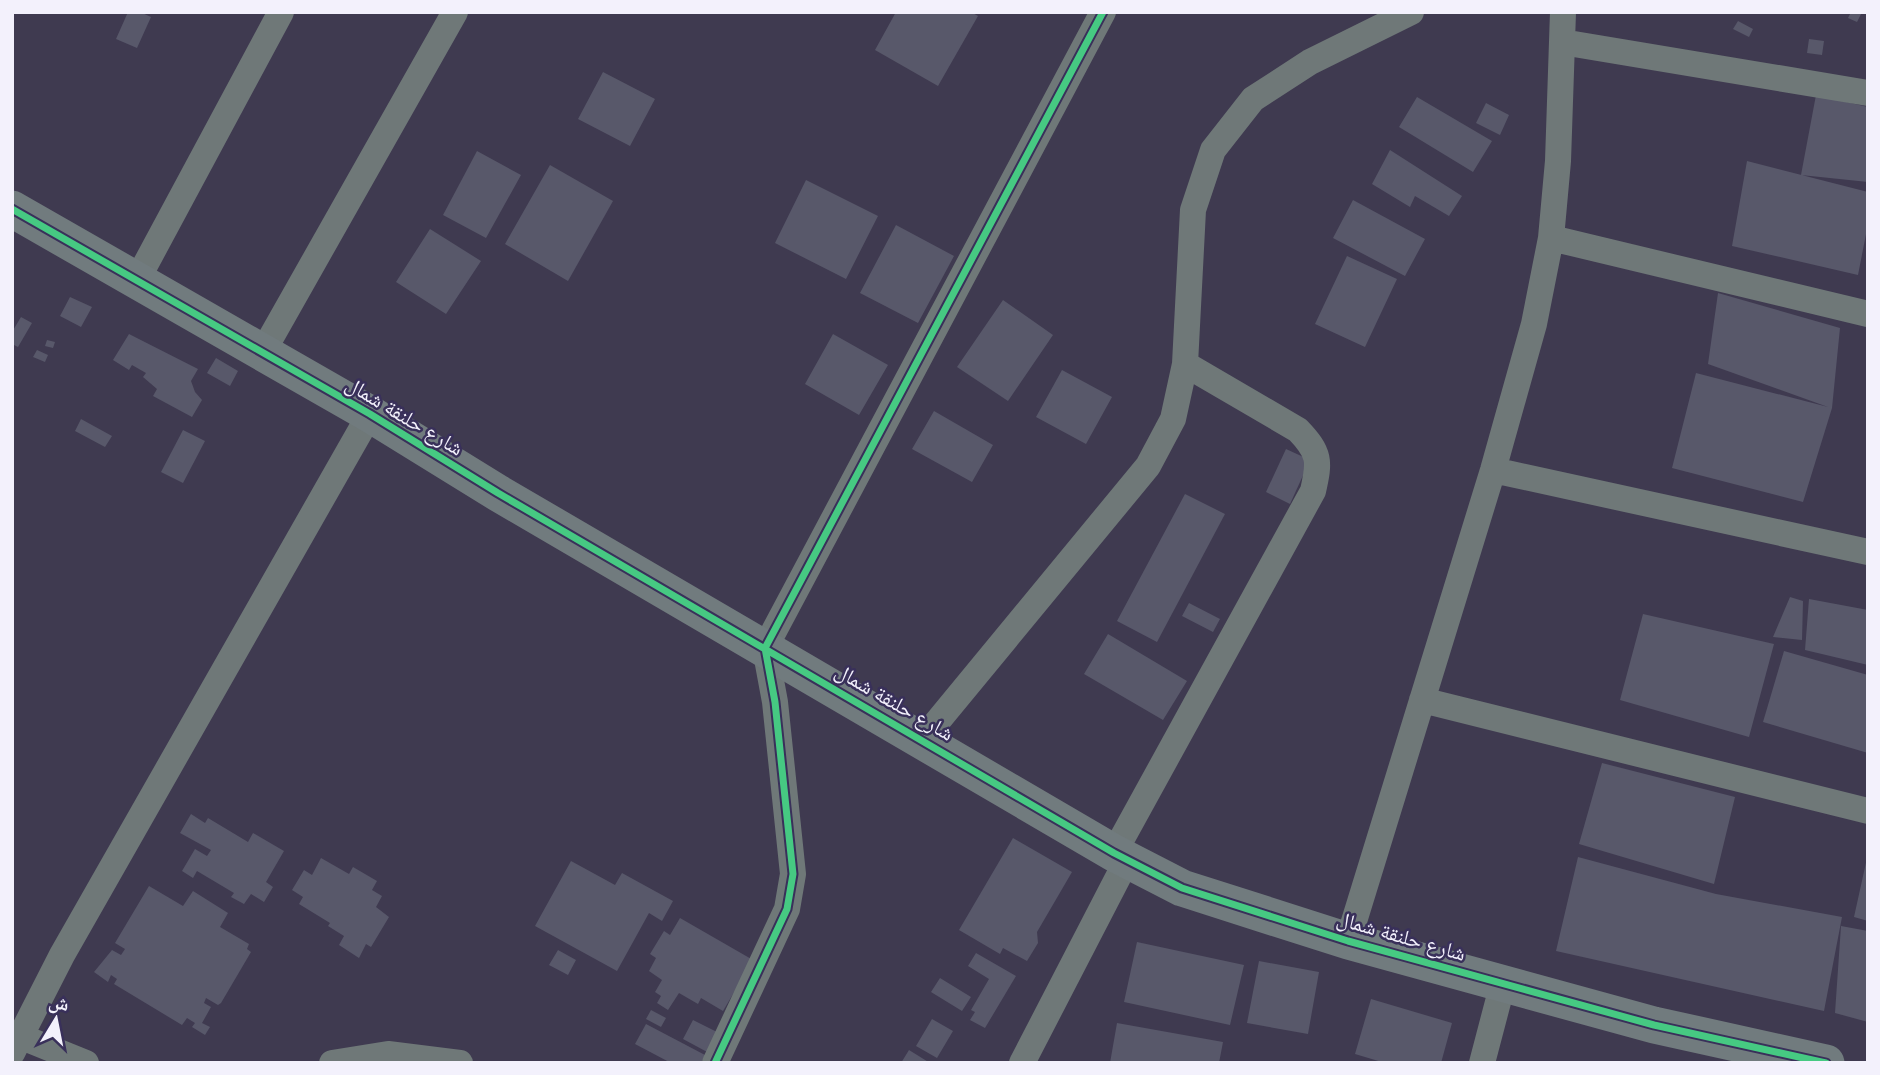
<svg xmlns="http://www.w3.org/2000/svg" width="1880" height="1075" font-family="Spectral,'Noto Naskh Arabic',serif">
<rect width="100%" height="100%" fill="#3f3a50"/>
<!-- building -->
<path fill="#58586a" d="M128,12H140L151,17L137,48L116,39Z
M896,12H971L978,16L938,86L875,50Z
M1851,12H1862L1857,22L1848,18Z
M1738,21L1753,29L1749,37L1733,29Z
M1809,39L1824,41L1822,55L1807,53Z
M603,72L655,99L630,146L578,119Z
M1816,95L1868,107V182L1801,175Z
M1417,97L1492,141L1473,172L1399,127Z
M1486,103L1509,115L1500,135L1476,123Z
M1390,150L1462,196L1449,216L1415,196L1410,207L1372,184Z
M477,151L521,175L486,238L443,215Z
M1747,161L1868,192V224L1858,275L1732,246Z
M550,165L613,201L568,281L505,244Z
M806,180L878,216L846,279L775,243Z
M1353,200L1425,239L1405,276L1333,238Z
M896,225L954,256L918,323L860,293Z
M430,229L481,261L446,314L396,282Z
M1347,256L1397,279L1365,347L1315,324Z
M1718,293L1840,328L1832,408L1803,502L1672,468L1696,373L1828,407L1708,364Z
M70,297L92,307L81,327L60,316Z
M1003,300L1053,335L1008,401L957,367Z
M21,317L32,323L18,347L12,344V332Z
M129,334L198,369L191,381L195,392L202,400L192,417L153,396L157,389L143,377L146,373L132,365L129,370L113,360Z
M833,334L888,365L859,415L805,384Z
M47,340L55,342L53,348L45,346Z
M37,350L48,355L45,362L33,357Z
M216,358L238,371L230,386L207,373Z
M1062,370L1112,397L1086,444L1036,417Z
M934,411L993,445L972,482L912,449Z
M81,419L112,436L105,447L75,431Z
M183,430L205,441L183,483L161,472Z
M1286,449L1310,460L1290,504L1266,492Z
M1185,494L1225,514L1157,642L1117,621Z
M1790,597L1803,601L1802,640L1773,637Z
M1809,599L1868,610V665L1805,650Z
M1189,603L1220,619L1213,632L1182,616Z
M1643,614L1774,644L1749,737L1620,700Z
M1108,634L1187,681L1163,720L1084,674Z
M1784,651L1868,675V753L1763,722Z
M1602,763L1735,797L1714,884L1579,844Z
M191,814L205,823L208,818L248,842L253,833L284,851L266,882L273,887L264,902L251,894L244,904L231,897L234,893L197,871L193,878L182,871L195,849L207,856L211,850L180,833Z
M1013,838L1072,872L1037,932L1038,943L1027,961L1003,948L1000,954L959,930Z
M1578,857L1716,894L1842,917L1824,1011L1556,951Z
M321,858L349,874L353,867L377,881L372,890L382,896L376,907L389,917L371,947L366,944L359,958L339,945L344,936L328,926L330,923L299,904L303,897L292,890L304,870L312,875Z
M1867,858H1868V921L1854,917Z
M571,861L615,885L622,873L673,901L662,921L649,913L617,971L535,926Z
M149,886L183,906L193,891L228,913L220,927L249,944L247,949L251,952L221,1003L218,1005L206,998L204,1003L211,1007L202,1023L210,1027L205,1035L192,1027L195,1023L187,1018L182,1025L114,984L117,979L111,975L108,982L94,972L112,950L121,955L125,949L115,943Z
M680,918L753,960L723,1011L701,998L698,1004L679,993L668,1010L657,1003L661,996L655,992L662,980L649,971L656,958L650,954L664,931L670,935Z
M1841,926L1868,931V1022L1835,1013Z
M1137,942L1244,965L1230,1025L1124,1002Z
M558,950L576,960L568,975L549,965Z
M976,953L1016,976L985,1028L970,1020L975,1012L971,1010L989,979L968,966Z
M1259,961L1319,972L1308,1034L1247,1023Z
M940,978L971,997L962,1011L931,992Z
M1371,999L1452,1023L1441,1063H1385L1355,1054Z
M651,1010L666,1018L661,1027L646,1019Z
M932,1019L953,1031L937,1058L916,1046Z
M693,1020L719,1033L709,1053L683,1039Z
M1117,1023L1223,1042L1219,1063H1110Z
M646,1024L705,1055L701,1063H671L635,1044Z
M909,1050L930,1063H901Z"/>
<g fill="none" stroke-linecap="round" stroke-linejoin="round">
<!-- street -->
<path stroke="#6f7878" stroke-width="26" d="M1562,42L1868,93
M1551,238L1868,314
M136,282L281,12
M261,355L455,12
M1493,470L1868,552
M1422,700L1868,811
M923,739L1148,466L1173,419L1185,364L1193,210L1213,150L1253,99L1310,62L1411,12
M1114,853L1313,491C1320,461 1320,453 1298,430L1185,364
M1348,941L1493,470L1534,324L1551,238L1558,161L1563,12
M12,1033L86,1063
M12,1053L62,955L370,414
M332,1063L388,1054L460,1063
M715,1063L787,909L793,874L775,702L765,648L1103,12
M1022,1063L1127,860
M1482,1063L1503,983"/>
<!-- secondary -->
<path stroke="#717b7e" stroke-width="37" d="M12,209L370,414L498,493L1114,853L1182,888L1348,941L1654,1025L1826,1063"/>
<!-- cycleway casing -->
<g stroke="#39305a" stroke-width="11">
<path id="cycleway" d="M12,209L370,414L498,493L1114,853L1182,888L1348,941L1654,1025L1826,1063
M715,1063L787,909L793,874L775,702L765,648L1103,12"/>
</g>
<!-- cycleway -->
<use href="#cycleway" stroke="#46c982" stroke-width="7"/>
</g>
<g text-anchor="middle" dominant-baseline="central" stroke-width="5" stroke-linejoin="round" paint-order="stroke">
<!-- street labels -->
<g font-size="21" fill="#f3f1fc" stroke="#39305a">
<text transform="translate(404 417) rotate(31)">شارع حلنقة شمال</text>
<text transform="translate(894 703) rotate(30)">شارع حلنقة شمال</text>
<text transform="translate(1401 937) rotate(16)">شارع حلنقة شمال</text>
</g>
</g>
<!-- border -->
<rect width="1880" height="1075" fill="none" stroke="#f3f1fc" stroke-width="28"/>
<!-- north arrow -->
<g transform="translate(56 1019) rotate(10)" stroke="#39305a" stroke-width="5" paint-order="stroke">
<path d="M0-5L12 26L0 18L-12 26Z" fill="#f3f1fc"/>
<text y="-10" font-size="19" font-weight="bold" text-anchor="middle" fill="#f3f1fc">ش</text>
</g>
</svg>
